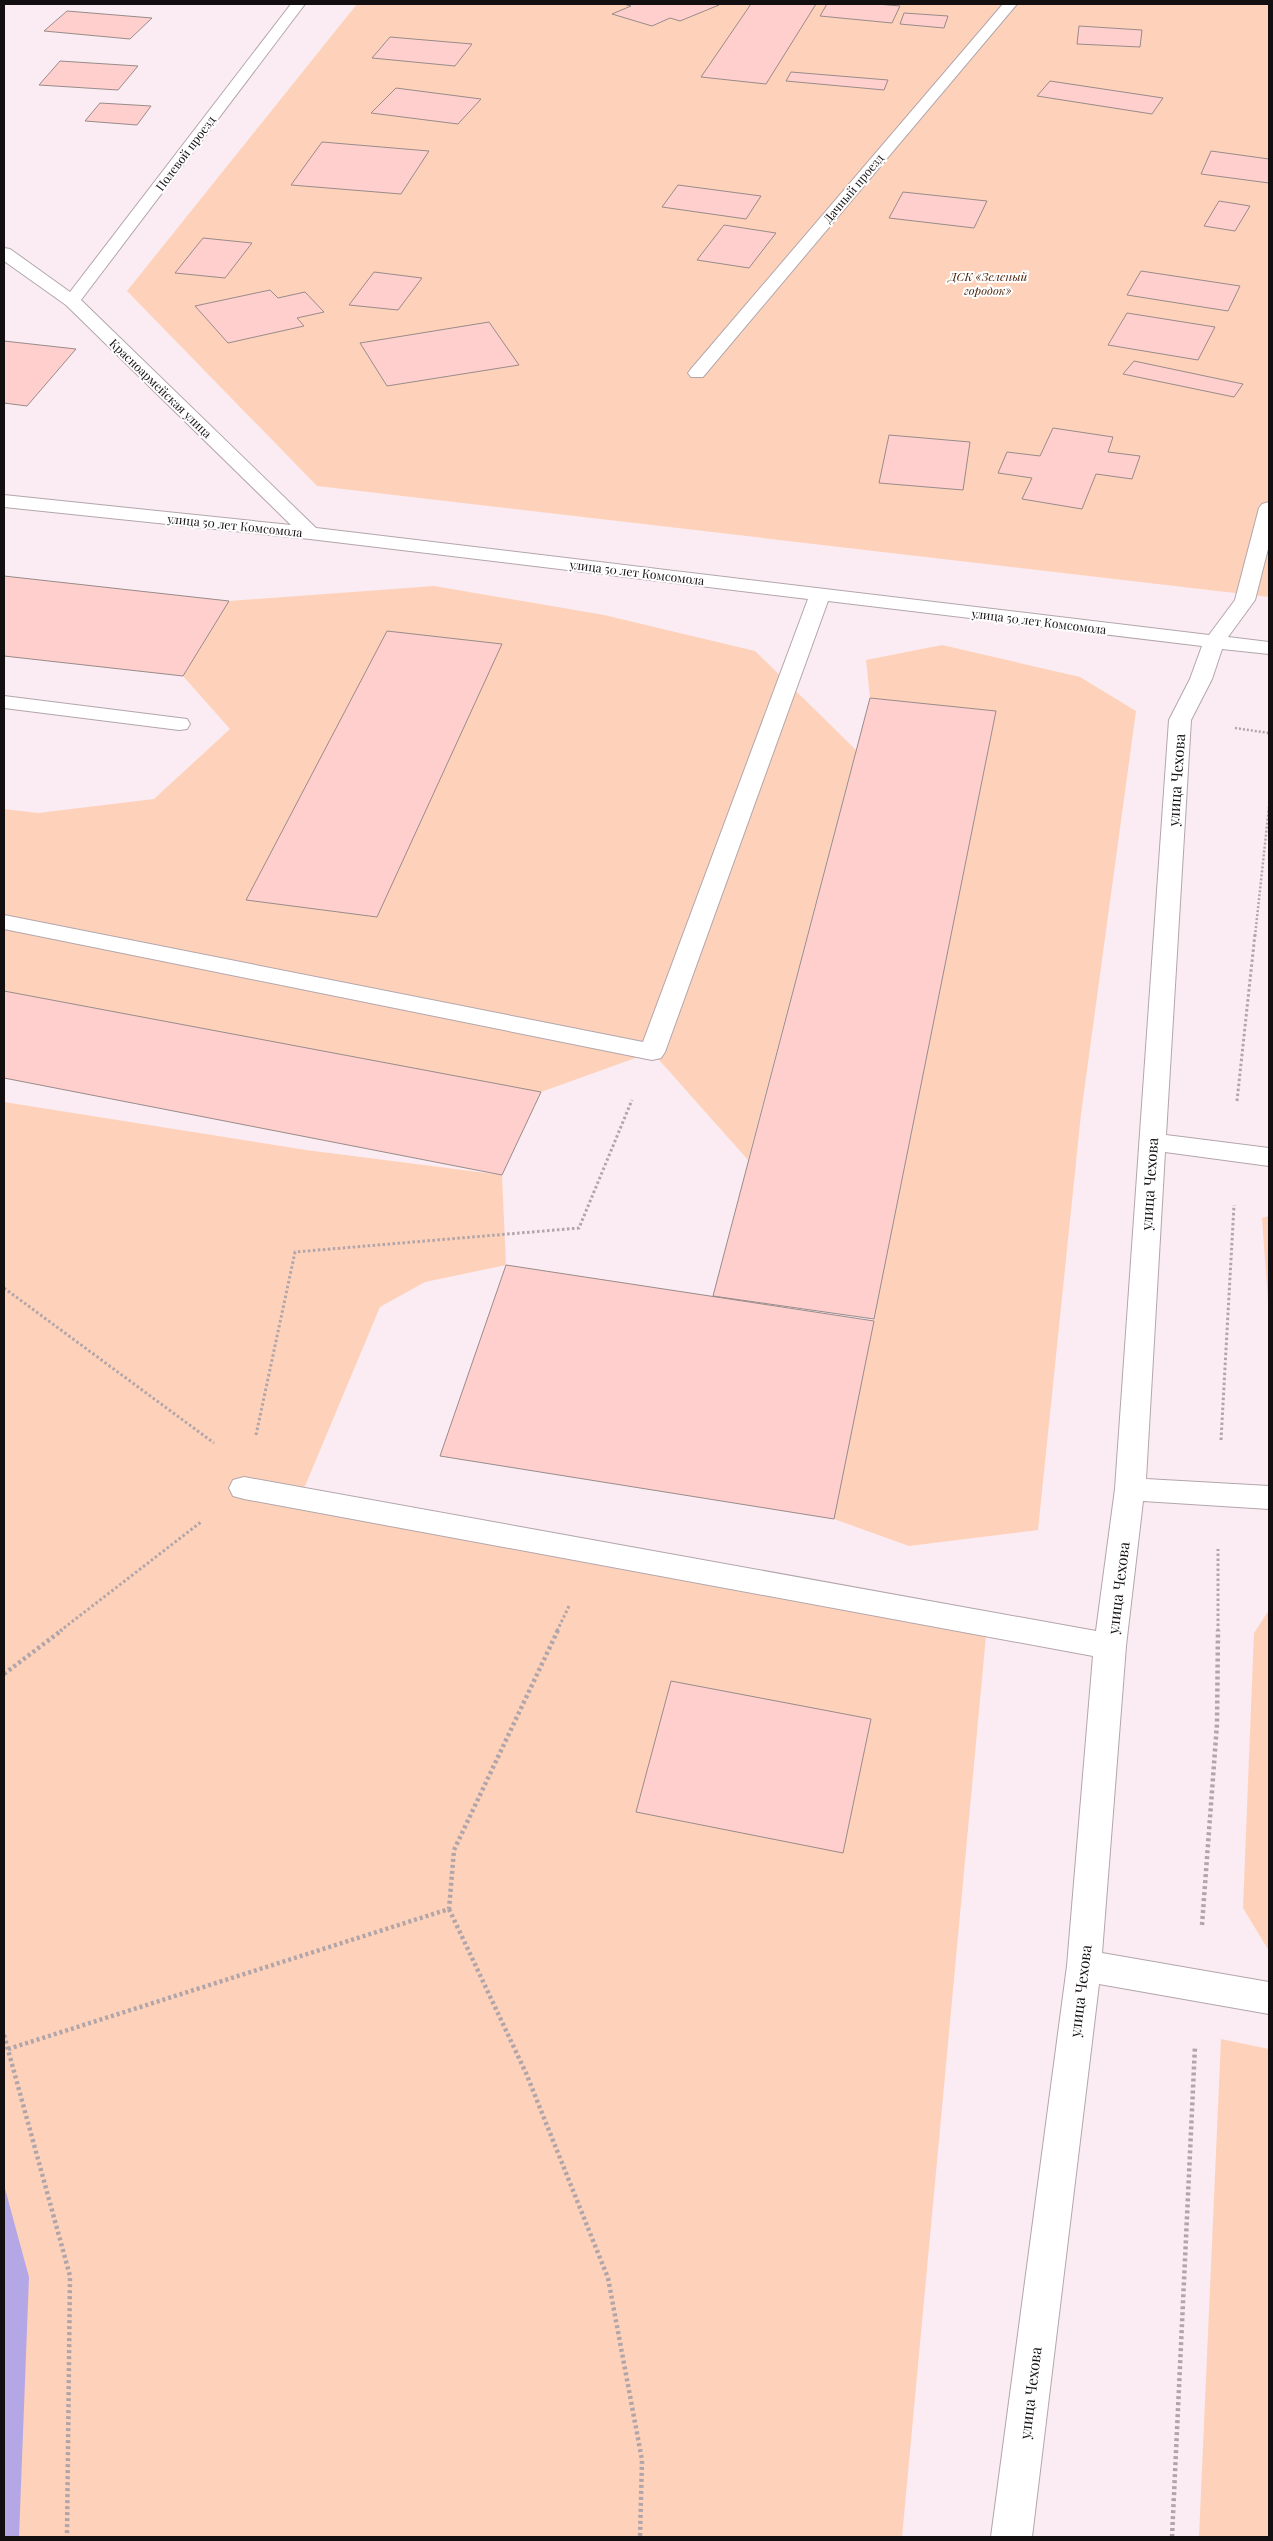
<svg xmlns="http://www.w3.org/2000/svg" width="1273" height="2541" font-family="'Playfair Display',serif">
<rect width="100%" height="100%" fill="#faecf2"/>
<!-- green -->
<path fill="#fed2ba" d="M357,4H1269V597L317,486L127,291Z
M434,586L604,615L755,651L856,750L748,1160L652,1052L541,1092L4,991V809L38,813L154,799L230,729L183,676L229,601Z
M942,645L1080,677L1136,711L1081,1114L1038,1530L909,1546L834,1519L996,712L870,698L866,660Z
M4,1102L306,1150L502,1175L506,1265L425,1282L380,1307L300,1498L987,1625L902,2537H4Z
M1269,1216V1314L1262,1218Z
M1269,1610V1951L1243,1908L1254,1633Z
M1221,2039L1269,2049V2537H1199Z"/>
<!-- water -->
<path fill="#b3a7e6" d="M4,2185L29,2277L19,2537H4Z"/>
<!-- building -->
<path fill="#fecfcd" stroke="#998b8a" d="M623,4H716L719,5L680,21L670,18L652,26L612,14L631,6Z
M751,4H816L766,84L701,77Z
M827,4H877L900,6L892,23L820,16Z
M67,11L152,18L130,39L44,31Z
M904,13L948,16L944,28L900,24Z
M1079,26L1142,30L1140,47L1077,44Z
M390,37L472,44L455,66L372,58Z
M60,61L138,66L118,90L39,85Z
M791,72L888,80L884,90L786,81Z
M1050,81L1163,98L1152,114L1037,96Z
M396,88L481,99L458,124L371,113Z
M100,103L151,106L137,125L85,121Z
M322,142L429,151L401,194L291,185Z
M1211,151L1269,159V183L1201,174Z
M678,185L761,196L746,219L662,207Z
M903,192L987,201L974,228L889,218Z
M1219,201L1250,206L1235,231L1204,226Z
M724,225L776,233L749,268L697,260Z
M203,238L252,243L225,278L175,273Z
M1141,271L1240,286L1228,311L1127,295Z
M374,272L422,278L398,310L349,305Z
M270,290L278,298L305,292L324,312L297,318L304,326L228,343L195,306Z
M1127,313L1215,327L1198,360L1108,345Z
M489,322L519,365L387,386L360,343Z
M4,341L76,349L27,406L4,403Z
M1134,361L1243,384L1234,397L1123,374Z
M1053,428L1113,437L1108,452L1140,456L1132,479L1096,474L1082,509L1022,499L1032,478L998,473L1007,452L1040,456Z
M889,435L970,442L963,490L879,483Z
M4,576L229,601L183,676L4,656Z
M387,631L502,644L377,917L246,900Z
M870,698L996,711L874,1319L713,1296Z
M4,991L541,1092L502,1175L4,1078Z
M506,1265L874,1321L834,1519L440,1456Z
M671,1681L871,1719L843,1853L636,1812Z"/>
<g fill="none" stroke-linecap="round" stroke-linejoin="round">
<!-- minor casing -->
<g stroke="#b3a6ab" stroke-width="2">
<path id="minor" d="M291,4H305L81,300L316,528L1209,635L1235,600L1259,508L1262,504L1269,502V545L1255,600L1228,637L1269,642V654L1222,649L1212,679L1191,720L1166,1135L1269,1148V1166L1165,1152L1146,1479L1269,1486V1509L1143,1501L1126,1646L1102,1953L1269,1982V2014L1099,1984L1032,2537H991L1067,1966L1093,1656L244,1499L233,1496L229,1488L233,1480L244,1477L1096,1631L1115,1489L1169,720L1190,679L1202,646L828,601L665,1052L661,1058L652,1060L4,929V915L643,1042L808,599L310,539L4,507V495L291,525L66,305L4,261V248L10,249L70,292Z
M1003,4H1017L703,377H691L688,373L691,369Z
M4,696L179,718L187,719L190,724L187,729L179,730L4,708Z"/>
</g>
<!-- path-far2 -->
<path stroke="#b1a5aa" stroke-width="2.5" stroke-dasharray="2 2" stroke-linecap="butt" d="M1235,728L1269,733
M1255,936L1269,807"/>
<!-- path-far1 -->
<path stroke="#b1a5aa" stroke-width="3" stroke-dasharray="2.5 2.5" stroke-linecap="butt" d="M1237,1101L1255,934
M4,1288L214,1443
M256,1435L295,1252L579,1228L632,1100
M1221,1440L1234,1205
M60,1631L201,1522
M557,1631L570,1604
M1218,1631V1549"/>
<!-- path -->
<path stroke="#b1a5aa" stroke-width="4.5" stroke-dasharray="3 3" stroke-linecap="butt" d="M4,1674L62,1630
M449,1909L526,2073L608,2278L642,2460L640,2537
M1202,1925L1217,1724L1218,1630
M4,2035L70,2276L67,2537
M8,2049L449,1909L454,1850L558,1630
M1172,2537L1195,2046"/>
<!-- minor -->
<use href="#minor" fill="#fff" fill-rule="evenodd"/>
</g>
<g text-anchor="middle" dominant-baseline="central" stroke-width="4" stroke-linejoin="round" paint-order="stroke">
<!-- far-street labels -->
<g font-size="12" fill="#130e10" stroke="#fff">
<text transform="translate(185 153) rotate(-53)">Полевой проезд</text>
<text transform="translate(853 188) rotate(-50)">Дачный проезд</text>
<text transform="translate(161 388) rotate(44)">Красноармейская улица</text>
<text transform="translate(235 525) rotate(6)">улица 50 лет Комсомола</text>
<text transform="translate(637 572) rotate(7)">улица 50 лет Комсомола</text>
<text transform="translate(1039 621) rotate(7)">улица 50 лет Комсомола</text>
</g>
<!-- far-park labels -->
<g font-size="12" font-style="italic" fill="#441d02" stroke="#fff">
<text x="988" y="276">ДСК «Зеленый<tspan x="988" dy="14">городок»</tspan></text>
</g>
<!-- street labels -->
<g font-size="15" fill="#130e10" stroke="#fff">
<text transform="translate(1176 780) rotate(-86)">улица Чехова</text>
<text transform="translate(1149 1184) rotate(-86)">улица Чехова</text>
<text transform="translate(1118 1588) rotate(-83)">улица Чехова</text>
<text transform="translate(1080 1991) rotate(-83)">улица Чехова</text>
<text transform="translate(1030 2393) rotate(-83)">улица Чехова</text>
</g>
</g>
<!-- border -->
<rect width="1273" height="2541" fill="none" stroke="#130e10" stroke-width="10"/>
</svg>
